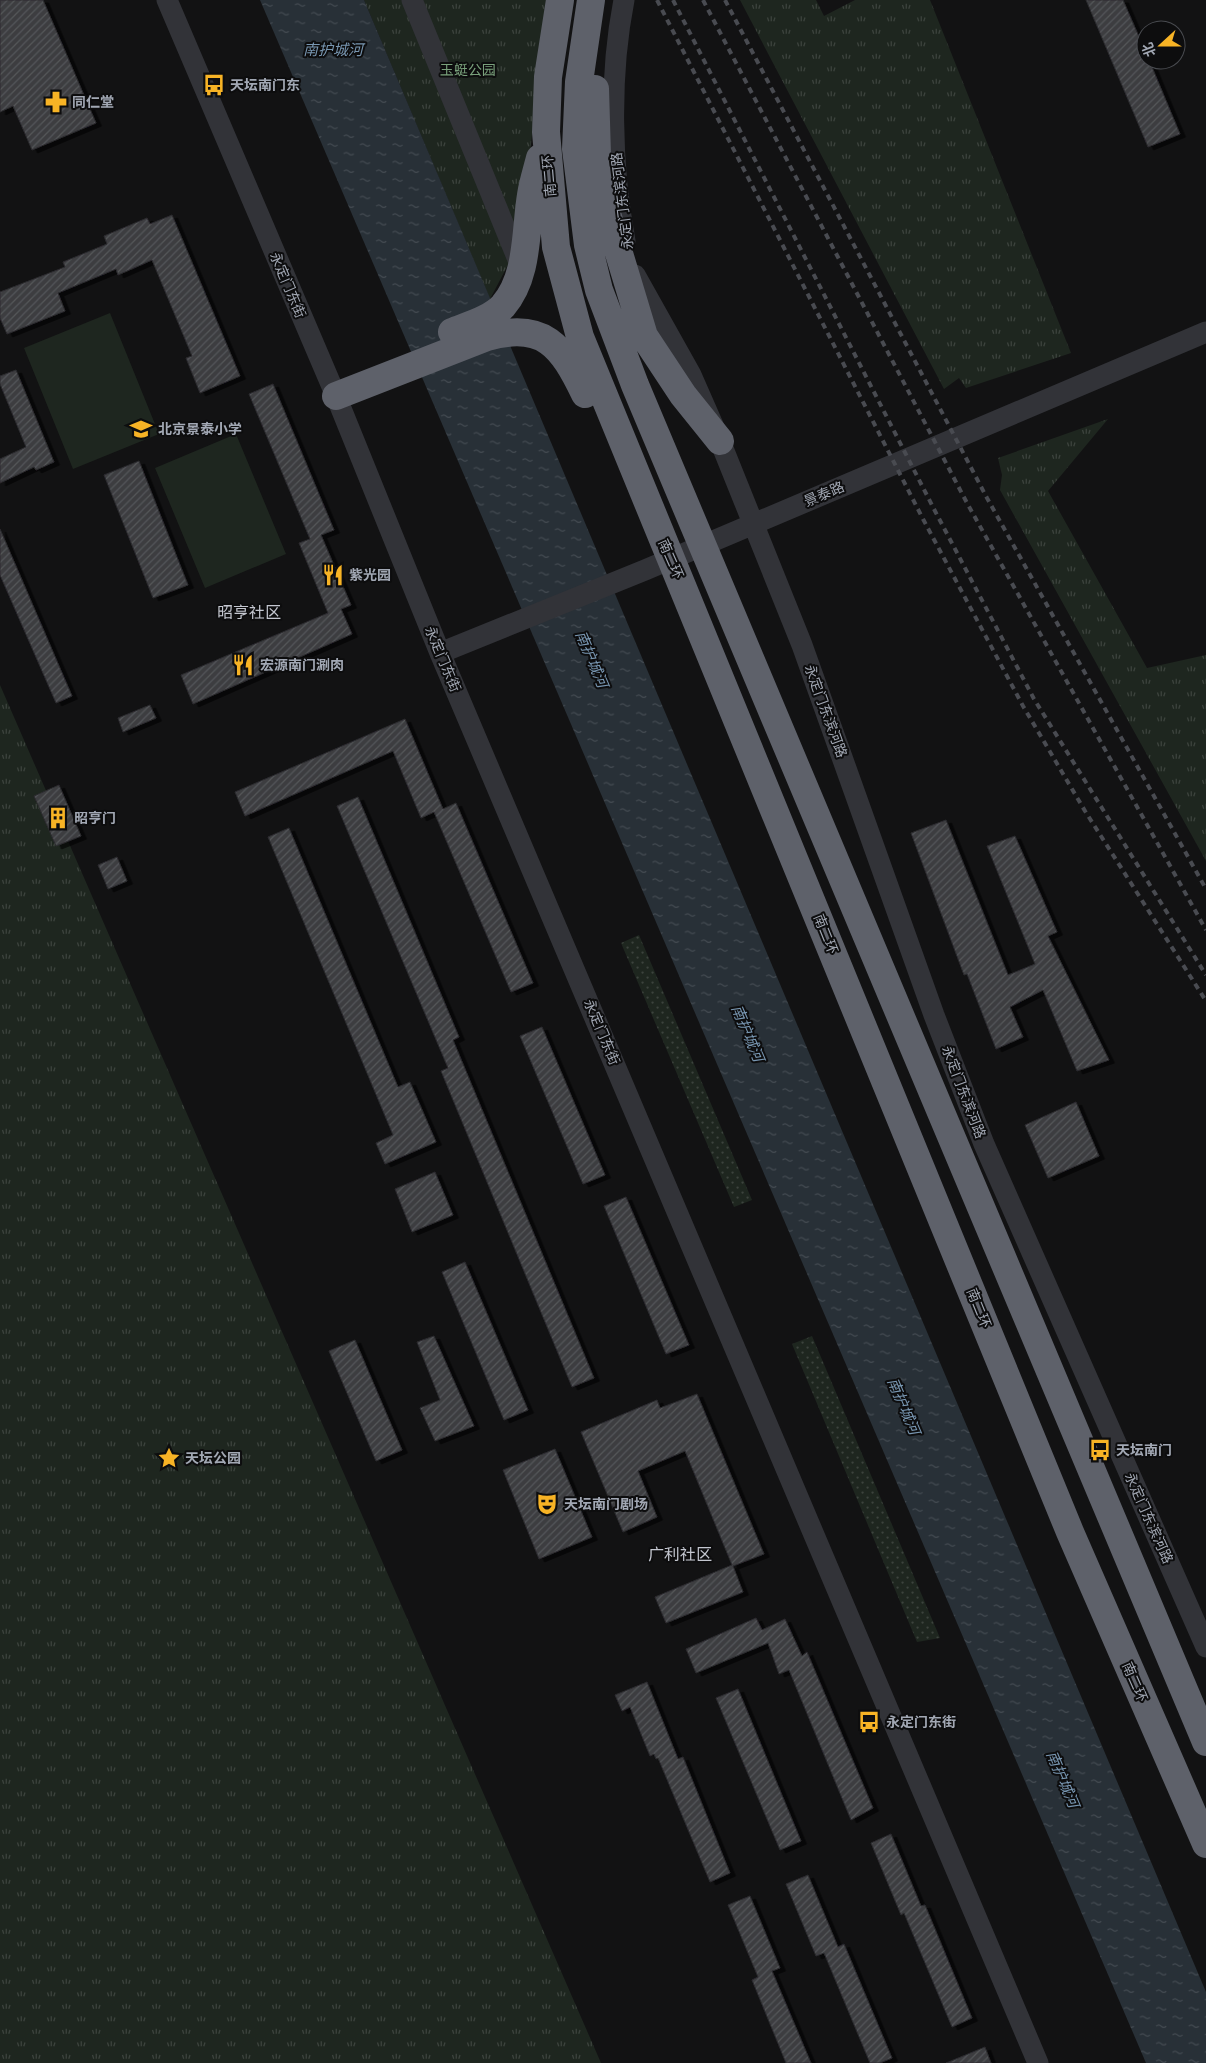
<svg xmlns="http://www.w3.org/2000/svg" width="1206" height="2063" font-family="Quicksand,'Noto Sans SC',sans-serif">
<defs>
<pattern id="grass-dots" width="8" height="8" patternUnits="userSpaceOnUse" patternTransform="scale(1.25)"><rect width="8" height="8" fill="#1e261f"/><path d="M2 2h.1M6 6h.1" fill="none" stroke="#3c433d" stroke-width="1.8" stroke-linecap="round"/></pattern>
<pattern id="park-tufts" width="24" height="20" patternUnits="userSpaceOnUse" patternTransform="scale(1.25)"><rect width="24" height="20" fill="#1e261f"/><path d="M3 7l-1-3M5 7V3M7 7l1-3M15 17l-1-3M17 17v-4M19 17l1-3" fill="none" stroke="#3c433d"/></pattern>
<pattern id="water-ripples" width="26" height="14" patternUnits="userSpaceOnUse" patternTransform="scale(1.25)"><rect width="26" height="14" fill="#283037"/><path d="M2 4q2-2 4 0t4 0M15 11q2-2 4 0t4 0" fill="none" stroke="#444b52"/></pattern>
<pattern id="building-hatch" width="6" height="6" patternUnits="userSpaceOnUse" patternTransform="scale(1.25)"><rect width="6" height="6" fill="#3c3d40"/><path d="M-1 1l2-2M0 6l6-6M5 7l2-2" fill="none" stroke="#555659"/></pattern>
<filter id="shadow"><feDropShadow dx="5.5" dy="3" stdDeviation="0" flood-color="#0009"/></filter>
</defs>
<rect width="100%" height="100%" fill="#121213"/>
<!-- grass -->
<path fill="url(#grass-dots)" d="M639,935L752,1200L734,1207L621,943Z
M812,1336L940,1638L917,1642L792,1344Z"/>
<!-- park -->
<path fill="url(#park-tufts)" d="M364,0H546L521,240L490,299Z
M740,0H816L824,16L855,0H930L1071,353L966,388L959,378L944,389Z
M1108,419L1048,491L1147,668L1206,655V861L1000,490L1002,475L998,458Z
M0,685L61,825L601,2063H0Z"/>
<!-- pitch -->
<path fill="#1e261f" d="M110,313L159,434L73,469L24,348Z
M236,434L286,554L205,588L155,468Z"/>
<!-- water -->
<path fill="url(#water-ripples)" d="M260,0H364L1206,1992V2063H1146Z"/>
<!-- building -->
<path fill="url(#building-hatch)" stroke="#2c2b2f" filter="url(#shadow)" d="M0,0H43L96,123L32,150L13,106L0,112Z
M1086,0H1123L1146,53V60H1149L1180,134L1148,147Z
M172,215L240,376L200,393L186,358L192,356L152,260L118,275L116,269L58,293L65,311L7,334L0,318V292L65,267L63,262L107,244L104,236L147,218L150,224Z
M16,370L54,462L36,470L34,467L0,483V459L26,447L0,384V376Z
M273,384L334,530L321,535L351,605L341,609L352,634L193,704L181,675L328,613L299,543L310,539L249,394Z
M139,461L188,585L153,598L104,475Z
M0,529L72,696L56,703L0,575Z
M150,705L156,718L123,732L118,718Z
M405,719L443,809L456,803L533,983L511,992L434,812L421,818L393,751L245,816L235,792Z
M59,785L81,836L56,846L34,796Z
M358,797L459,1037L453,1040L594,1378L572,1387L441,1071L448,1068L337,806Z
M946,820L1008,975L1035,964L987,846L1015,836L1057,932L1048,936L1109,1060L1077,1071L1043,990L1010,1007L1023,1037L996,1049L967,974L964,975L911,833Z
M289,828L398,1087L410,1082L436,1142L385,1164L376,1143L393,1135L268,837Z
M117,857L127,881L108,889L98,865Z
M542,1027L605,1175L583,1184L520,1036Z
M1076,1102L1099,1156L1048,1178L1025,1125Z
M435,1172L453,1215L412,1232L395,1189Z
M626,1197L689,1345L666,1354L604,1206Z
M465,1262L528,1410L504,1420L442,1272Z
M434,1336L474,1426L435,1441L420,1408L440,1400L417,1342Z
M355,1340L402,1450L376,1461L329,1351Z
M697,1394L764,1554L733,1566L743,1592L666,1623L655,1597L732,1565L685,1451L638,1471L657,1517L623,1532L581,1432L657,1400L660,1408Z
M555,1449L592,1537L539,1559L503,1470Z
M756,1618L762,1630L785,1619L802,1656L807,1652L873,1808L851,1820L789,1670L779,1674L768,1643L696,1673L686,1649Z
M647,1682L678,1759L683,1757L730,1873L710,1882L658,1758L656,1759L654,1754L650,1756L630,1707L622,1711L615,1695Z
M738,1689L801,1841L780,1850L716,1698Z
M891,1834L921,1906L925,1905L972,2018L952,2027L904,1913L901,1915L871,1843Z
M808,1875L838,1947L844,1944L892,2058L880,2063H870L824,1953L816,1956L786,1884Z
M750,1896L780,1968L772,1971L811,2063H786L752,1980L758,1977L728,1905Z
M985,2047L991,2063H946Z"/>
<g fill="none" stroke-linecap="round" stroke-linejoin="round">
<!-- minor -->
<path stroke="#323338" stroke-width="21" d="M167,0L336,396L440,653L1038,2063
M412,0L521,267
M624,0C609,76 611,166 625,241
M635,275L691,375L720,441L802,645L934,1015L984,1144L1206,1647
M440,653L645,570L1206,332"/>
<!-- highway -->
<path stroke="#5e616a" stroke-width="28" d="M560,0L548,77L546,132L556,247L580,337L1070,1532L1206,1844
M591,0L579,82L576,149L588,245L599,290L635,385L1206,1742
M595,89L597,155L605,207L644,336L683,395L720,441
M452,332C469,325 491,319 503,306C529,276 525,231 531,195C533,182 537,170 540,158
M336,396L487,337C544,321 562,346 585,394"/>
<!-- rail -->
<path stroke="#494b51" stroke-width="4" stroke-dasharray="6 5" stroke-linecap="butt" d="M657,0L923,519L1023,706L1085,811L1206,1001
M673,0L935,511L1034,699L1206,975
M703,0L967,503L1206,930
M725,0L987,498L1206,889"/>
</g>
<!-- icons -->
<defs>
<g id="bus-bare" transform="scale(1.725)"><path d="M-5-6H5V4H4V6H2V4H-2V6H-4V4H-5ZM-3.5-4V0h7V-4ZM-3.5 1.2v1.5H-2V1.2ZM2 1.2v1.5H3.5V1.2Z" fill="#f7b325" stroke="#0d0d0e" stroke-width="2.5" paint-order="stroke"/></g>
<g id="pharmacy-bare" transform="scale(1.725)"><path d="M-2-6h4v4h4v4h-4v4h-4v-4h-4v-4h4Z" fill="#f7b325" stroke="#0d0d0e" stroke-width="2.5" paint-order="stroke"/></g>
<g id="school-bare" transform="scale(1.725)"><path d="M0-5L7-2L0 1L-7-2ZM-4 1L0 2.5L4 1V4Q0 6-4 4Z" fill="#f7b325" stroke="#0d0d0e" stroke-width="2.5" paint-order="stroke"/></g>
<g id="restaurant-bare" transform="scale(1.725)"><path d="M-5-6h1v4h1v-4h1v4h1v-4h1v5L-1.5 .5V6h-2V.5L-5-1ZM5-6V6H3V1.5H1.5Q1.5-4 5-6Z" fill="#f7b325" stroke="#0d0d0e" stroke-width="2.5" paint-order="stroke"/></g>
<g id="building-bare" transform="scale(1.725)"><path d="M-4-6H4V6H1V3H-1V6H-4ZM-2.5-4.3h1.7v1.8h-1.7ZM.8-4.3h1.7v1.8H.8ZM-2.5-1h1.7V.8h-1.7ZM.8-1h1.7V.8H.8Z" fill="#f7b325" stroke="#0d0d0e" stroke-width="2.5" paint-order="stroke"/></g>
<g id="sight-bare" transform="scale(1.725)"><path d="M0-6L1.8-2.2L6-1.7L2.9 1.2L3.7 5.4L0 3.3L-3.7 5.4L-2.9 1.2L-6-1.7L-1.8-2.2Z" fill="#f7b325" stroke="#0d0d0e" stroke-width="2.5" paint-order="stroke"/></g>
<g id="theatre-bare" transform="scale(1.725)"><path d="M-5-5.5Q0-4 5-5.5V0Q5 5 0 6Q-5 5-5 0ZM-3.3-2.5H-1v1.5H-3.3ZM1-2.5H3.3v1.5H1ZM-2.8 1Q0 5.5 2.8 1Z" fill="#f7b325" stroke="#0d0d0e" stroke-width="2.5" paint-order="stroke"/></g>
</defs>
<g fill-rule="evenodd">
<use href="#bus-bare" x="214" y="85"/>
<use href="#pharmacy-bare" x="56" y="102"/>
<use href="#school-bare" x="141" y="429"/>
<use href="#restaurant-bare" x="333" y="575"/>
<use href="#restaurant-bare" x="243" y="665"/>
<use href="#building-bare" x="58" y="818"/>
<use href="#bus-bare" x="1100" y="1450"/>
<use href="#sight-bare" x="169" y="1458"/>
<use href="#theatre-bare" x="547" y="1504"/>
<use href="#bus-bare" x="869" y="1722"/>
</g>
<g text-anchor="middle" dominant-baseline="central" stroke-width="4" stroke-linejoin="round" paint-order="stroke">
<!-- park labels -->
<g font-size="14" fill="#79a07b" stroke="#0d0d0e">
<text x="468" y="70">玉蜓公园</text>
</g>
<!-- poi labels -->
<g font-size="14" font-weight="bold" fill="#a2a8b4" stroke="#0d0d0e" text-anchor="start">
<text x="230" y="85">天坛南门东</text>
<text x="72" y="102">同仁堂</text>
<text x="158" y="429">北京景泰小学</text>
<text x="349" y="575">紫光园</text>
<text x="260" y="665">宏源南门涮肉</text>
<text x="74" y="818">昭亨门</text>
<text x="1116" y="1450">天坛南门</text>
<text x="185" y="1458">天坛公园</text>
<text x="564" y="1504">天坛南门剧场</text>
<text x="886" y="1722">永定门东街</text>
</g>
<!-- street labels -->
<g font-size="14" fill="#a2a8b4" stroke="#0d0d0e">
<text transform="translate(549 176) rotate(-95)">南二环</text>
<text transform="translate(622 201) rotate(-97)">永定门东滨河路</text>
<text transform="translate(288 285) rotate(67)">永定门东街</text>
<text transform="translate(824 494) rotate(-23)">景泰路</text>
<text transform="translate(671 559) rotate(66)">南二环</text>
<text transform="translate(443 659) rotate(67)">永定门东街</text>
<text transform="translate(826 711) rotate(70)">永定门东滨河路</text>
<text transform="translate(826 934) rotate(68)">南二环</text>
<text transform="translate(602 1032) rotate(67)">永定门东街</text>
<text transform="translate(964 1092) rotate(69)">永定门东滨河路</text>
<text transform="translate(979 1308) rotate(68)">南二环</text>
<text transform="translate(1149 1518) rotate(66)">永定门东滨河路</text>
<text transform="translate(1135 1682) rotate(66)">南二环</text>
</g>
<!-- water labels -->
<g font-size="15" font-style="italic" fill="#7896b1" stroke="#0d0d0e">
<text x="333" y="49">南护城河</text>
<text transform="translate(592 659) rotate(67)">南护城河</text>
<text transform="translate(748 1033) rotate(67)">南护城河</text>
<text transform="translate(904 1406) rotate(67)">南护城河</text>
<text transform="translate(1063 1779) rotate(67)">南护城河</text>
</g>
<!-- quarter labels -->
<g font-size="16" fill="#c4c7d0" stroke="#0d0d0e">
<text x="249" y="612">昭亨社区</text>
<text x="680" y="1554">广利社区</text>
</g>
</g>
<!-- north arrow -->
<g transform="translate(1161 45) rotate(249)"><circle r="24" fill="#0d0d0e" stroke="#494b50"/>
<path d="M0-4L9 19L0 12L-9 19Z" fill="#f7b325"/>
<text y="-8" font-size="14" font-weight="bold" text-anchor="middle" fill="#a2a8b4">北</text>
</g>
</svg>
